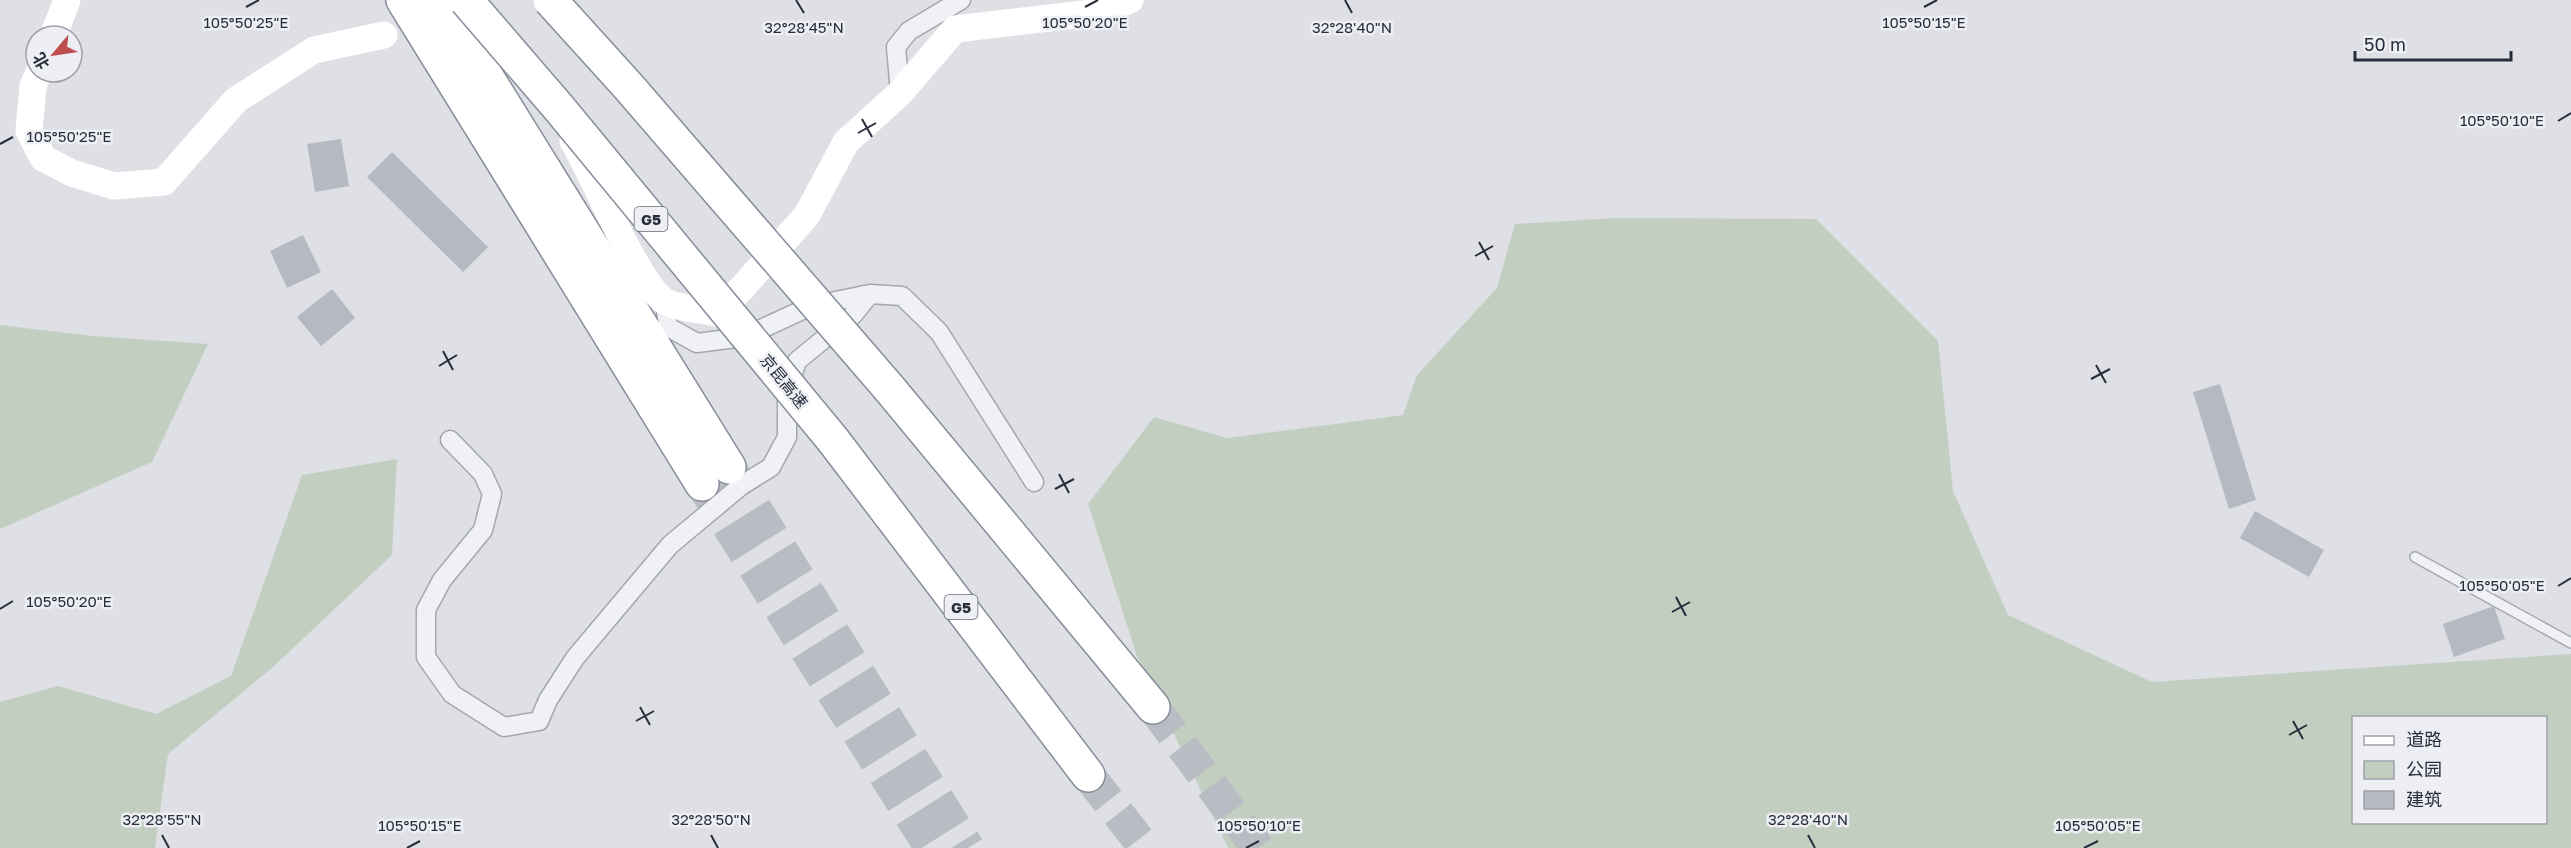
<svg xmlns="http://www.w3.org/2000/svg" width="2571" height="848" font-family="'Golos Text','Noto Sans SC',sans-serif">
<rect width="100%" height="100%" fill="#dee0e6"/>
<!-- green -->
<path fill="#c2cfc0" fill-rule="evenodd" d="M1616,218L1816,219L1938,341L1953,491L2008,615L2152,682L2571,654V848H1228L1137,656L1088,504L1154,417L1227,438L1403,415L1417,375L1497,288L1515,224ZM2354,718H2546V822H2354Z
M0,325L93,336L208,344L152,462L0,529Z
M397,459L392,555L273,667L168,754L155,848H0V702L58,686L156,714L231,676L302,475Z"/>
<!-- building -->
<path fill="#b6b9c2" d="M341,139L349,186L315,192L307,144Z
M392,152L488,247L463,272L367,177Z
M303,235L321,272L287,288L270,251Z
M332,289L355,318L321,346L297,317Z
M2220,384L2256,500L2229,509L2193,392Z
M2255,511L2324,550L2309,577L2240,538Z
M2494,606L2505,639L2454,657L2443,624Z"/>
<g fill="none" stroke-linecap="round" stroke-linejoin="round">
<!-- highway-tunnel -->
<path stroke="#babcc4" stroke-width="33" stroke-dasharray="33 16" stroke-linecap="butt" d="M729,467L968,848
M702,484L931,848
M1153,707L1258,848
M1088,775L1145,848"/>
<!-- lane casing -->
<g stroke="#a4a7af" stroke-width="12">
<path id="lane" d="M2415,557L2571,643"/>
</g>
<!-- street casing -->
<g stroke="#a4a7af" stroke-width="21">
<path id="street" d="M900,93L896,47L909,31L961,0
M665,302L668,327L697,343L744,337L811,306L870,294L902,296L939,332L1034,482
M450,440L483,474L492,494L483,530L442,580L426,610V657L452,694L504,727L539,721L548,700L575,658L670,545L742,485L771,467L787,437V392L797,361L853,315L870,294"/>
</g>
<!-- highway casing -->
<g stroke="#878c9b" stroke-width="36">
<path id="highway" d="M403,0L702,484
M439,0L729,467
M889,388L1153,707
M833,440L1088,775"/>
</g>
<!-- lane -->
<use href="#lane" stroke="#f0f1f5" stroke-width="9"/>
<!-- street -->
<use href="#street" stroke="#f0f1f5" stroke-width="18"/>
<!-- secondary -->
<path stroke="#fff" stroke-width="27" d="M53,36L67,0
M39,72L33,86L29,131L43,158L72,173L114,186L164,182L236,100L314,50L384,35
M573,141C593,174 638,286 666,302C677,308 703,310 716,313L742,288L807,215L846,142L900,93L955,29L1100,12L1130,0"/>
<!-- highway -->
<use href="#highway" stroke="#fff" stroke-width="33"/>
<!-- highway-bridge casing -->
<g stroke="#878c9b" stroke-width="36" stroke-linecap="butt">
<path id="highway-bridge" d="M466,0L559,108L833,440
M550,0L628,86L889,388"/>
</g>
<!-- highway-bridge -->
<use href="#highway-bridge" stroke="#fff" stroke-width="33"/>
</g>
<!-- ticks -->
<path fill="none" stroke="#292d3b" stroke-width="2" d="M796,0L804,13M1345,0L1352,13M246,7L259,0M1085,7L1098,0M1924,7L1937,0M862,119L872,137M2558,121L2571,113M858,133L876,123M0,144L13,137M1479,242L1489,260M1475,256L1493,246M443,351L453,370M2096,365L2106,383M439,366L457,355M2091,379L2110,369M1059,474L1069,493M1055,489L1074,479M2558,586L2571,578M1676,597L1686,616M0,609L13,601M1672,612L1690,602M640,707L650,725M636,721L654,711M2293,721L2303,739M2289,735L2307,725M162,835L169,848M711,835L718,848M1808,835L1815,848M407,848L420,841M1246,848L1259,841M2084,848L2098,841"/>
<g text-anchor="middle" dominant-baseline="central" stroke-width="5" stroke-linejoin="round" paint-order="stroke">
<!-- shield labels -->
<g fill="#edeff4" stroke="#646772" stroke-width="1.5">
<rect x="634.5" y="207" width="33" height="24" rx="4.5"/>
<rect x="944.5" y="595" width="33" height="24" rx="4.5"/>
</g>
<g font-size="15" font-weight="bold" fill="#292d3b">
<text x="651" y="219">G5</text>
<text x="961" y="607">G5</text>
</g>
<!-- street labels -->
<g font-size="16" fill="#292d3b" stroke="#edeff4">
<text transform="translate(784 381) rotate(51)">京昆高速</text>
</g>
</g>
<g font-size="15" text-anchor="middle" fill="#292d3b" stroke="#edeff4" stroke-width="5" stroke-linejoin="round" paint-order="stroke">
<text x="246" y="28">105°50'25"E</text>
<text x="1924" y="28">105°50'15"E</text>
<text x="1085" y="28">105°50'20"E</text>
<text x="804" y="33">32°28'45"N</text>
<text x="1352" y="33">32°28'40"N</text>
<text x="2502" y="126">105°50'10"E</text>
<text x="69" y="142">105°50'25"E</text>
<text x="2502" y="591">105°50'05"E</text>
<text x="69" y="607">105°50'20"E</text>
<text x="162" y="825">32°28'55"N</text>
<text x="711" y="825">32°28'50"N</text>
<text x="1808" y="825">32°28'40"N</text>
<text x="420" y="831">105°50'15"E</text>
<text x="1259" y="831">105°50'10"E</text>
<text x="2098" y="831">105°50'05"E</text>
</g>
<!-- legend -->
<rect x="2352" y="716" width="195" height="108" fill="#edeff4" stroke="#9fa1aa" stroke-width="1.5"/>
<rect x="2364" y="736" width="30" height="9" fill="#ffffff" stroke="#9fa1aa" stroke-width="1.5"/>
<text x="2406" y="746" font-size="18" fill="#292d3b">道路</text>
<rect x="2364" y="761" width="30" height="18" fill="#c2cfc0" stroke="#9fa1aa" stroke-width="1.5"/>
<text x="2406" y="776" font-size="18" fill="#292d3b">公园</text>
<rect x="2364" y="791" width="30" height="18" fill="#b6b9c2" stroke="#9fa1aa" stroke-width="1.5"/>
<text x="2406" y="806" font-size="18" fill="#292d3b">建筑</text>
<!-- north arrow -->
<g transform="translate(54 54) rotate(241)"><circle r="28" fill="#edeff4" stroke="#9fa1aa" stroke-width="1.5"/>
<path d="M0-4.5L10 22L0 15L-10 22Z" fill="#bf4f4f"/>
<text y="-9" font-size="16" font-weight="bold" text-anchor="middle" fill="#292d3b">北</text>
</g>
<!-- scale -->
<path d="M2355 51v9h156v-9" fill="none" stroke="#292d3b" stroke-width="3"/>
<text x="2364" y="51" font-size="18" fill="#292d3b" stroke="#edeff4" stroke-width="4.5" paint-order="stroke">50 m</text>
</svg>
